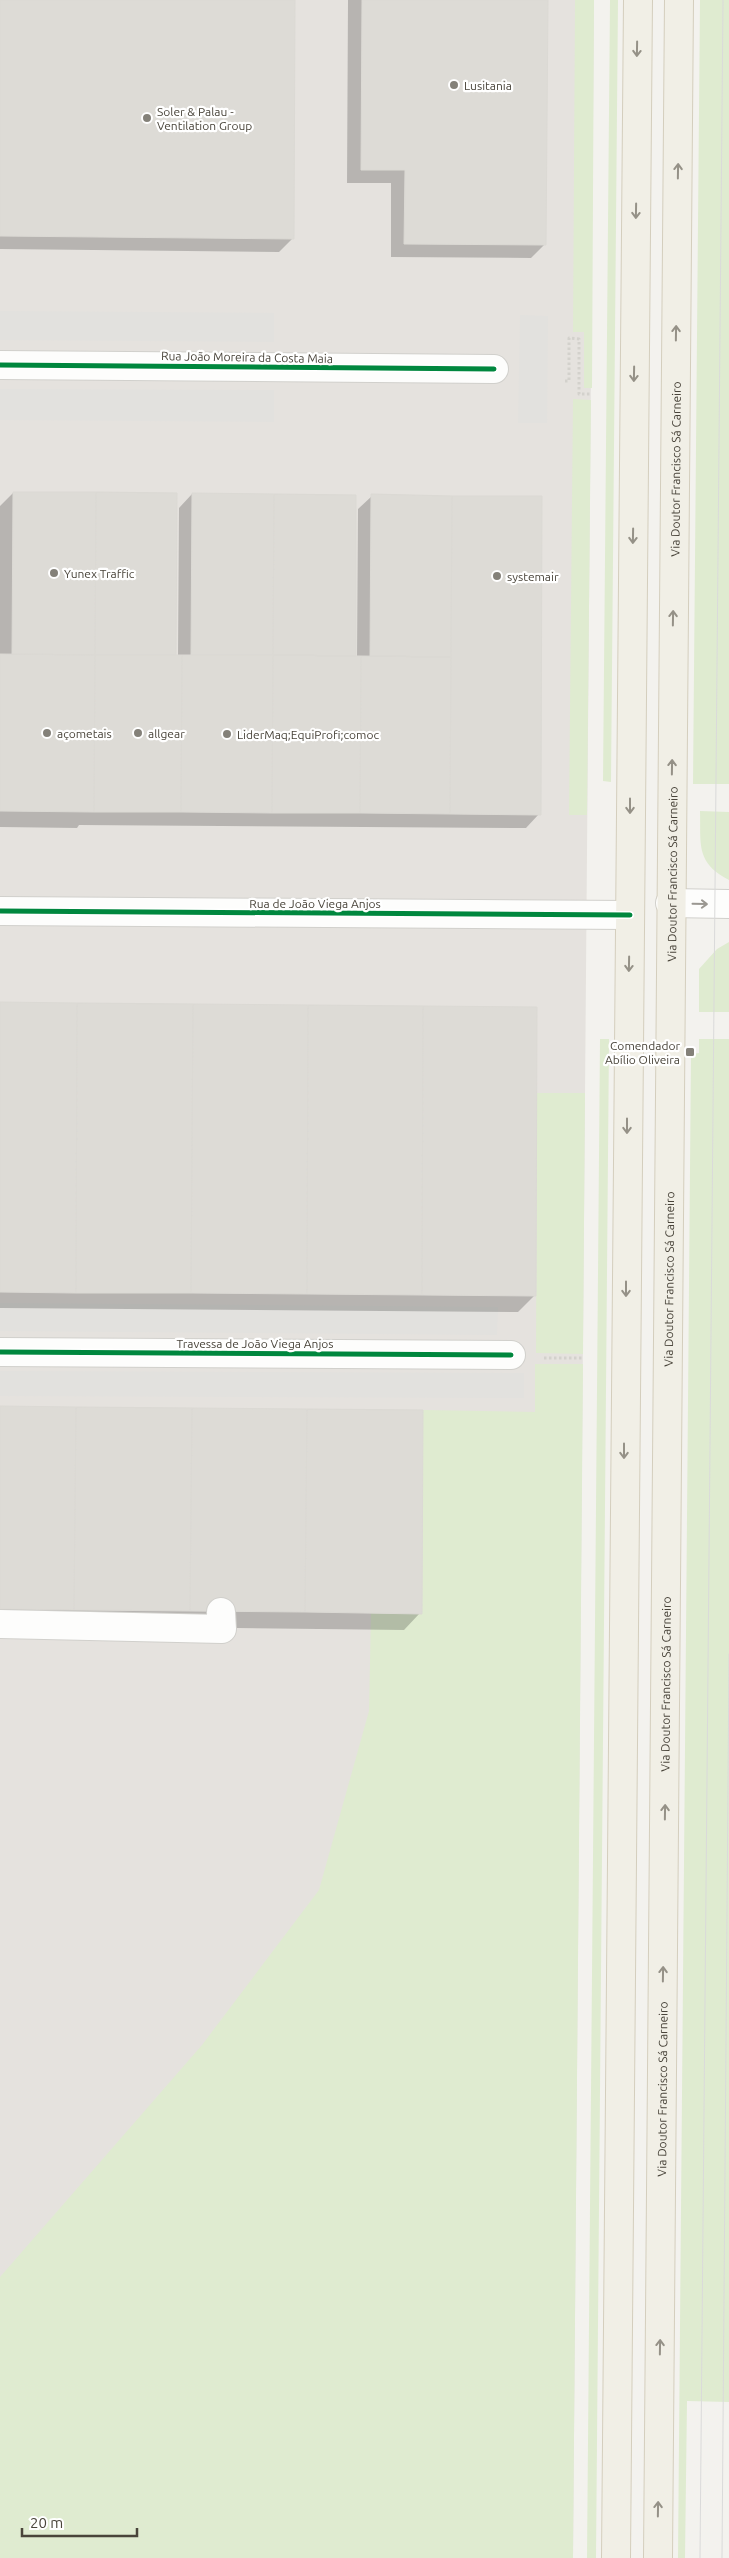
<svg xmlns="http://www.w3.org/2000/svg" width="729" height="2558" font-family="Ubuntu,sans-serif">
<rect width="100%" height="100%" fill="#f3f2ee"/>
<!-- industrial -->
<path fill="#e5e2de" d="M0,0H594L573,2558H0Z"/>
<!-- green -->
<path fill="#dfebd0" d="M575,0H594L592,388H584V332H573Z
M610,0H618L611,782L603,781Z
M700,0H729V784H693Z
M573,399L591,400L587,815H569Z
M700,811L729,812V880C695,863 701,843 700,811Z
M729,942V1012H699V969L717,949Z
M600,1039H609L596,2558H587Z
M699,1039H729V2402L687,2401L685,2558H678L691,1054L699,1053Z
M537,1093H585L583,1354L536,1353Z
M535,1364H583L573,2558H0V2277L202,2045L319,1890L369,1711L371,1613H422L423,1410L535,1412Z"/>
<!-- parking -->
<path fill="#e2e1de" d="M0,311L274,313V342L0,340Z
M520,315L548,316L547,423H518Z
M0,389L274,390V422L0,420Z
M0,1303L498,1307L497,1335L0,1331Z
M0,1371L524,1373V1398L0,1396Z"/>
<!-- shadow -->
<path fill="#0003" d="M0,0H294L293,238L279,252L0,249Z
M348,0H546L545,244L531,258L391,257V183H347Z
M13,493L175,656H178L179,508L192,494L357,657L358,509L372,496L539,814L526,828L79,825L77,828L0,827V506Z
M0,1004L535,1295L518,1312L0,1308Z
M0,1407L420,1613L404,1630L0,1625Z"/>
<!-- building -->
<path fill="#dddbd6" stroke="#dbd9d4" d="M0,0H295L294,239L0,236Z
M362,0H548L546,245L404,244L405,170H361Z
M13,492H96L95,655L12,654Z
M96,492L177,493L176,655H95Z
M192,493L274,494L273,655H191Z
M274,494L356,495V656L273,655Z
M371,494L452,496L451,657L370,656Z
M452,496H542L541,815L450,814Z
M0,654L95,655L94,812L0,811Z
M95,655H182L181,812H94Z
M182,655H273L272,813L181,812Z
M273,655L361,656L360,813H272Z
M361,656L451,657L450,814L360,813Z
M0,1002L77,1003L76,1293L0,1292Z
M77,1003L193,1004L191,1293H76Z
M193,1004L308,1005L307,1294L191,1293Z
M308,1005L423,1006L422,1295L307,1294Z
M423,1006L537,1007L536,1296L422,1295Z
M0,1406L76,1407L74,1610L0,1609Z
M76,1407L192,1408L190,1611L74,1610Z
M192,1408L307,1409L305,1612L190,1611Z
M307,1409L423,1410L422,1614L305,1612Z"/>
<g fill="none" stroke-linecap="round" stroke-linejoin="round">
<!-- minor casing -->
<g stroke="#d1d0cc" stroke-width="30">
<path id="minor" d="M0,365L494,369
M670,903L729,904
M0,911L630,915
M0,1352L511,1355
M0,1624L222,1629L221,1612"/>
</g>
<!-- major casing -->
<g stroke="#d4cebd" stroke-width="30">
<g id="major">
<path d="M616,2558L638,0"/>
<path id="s1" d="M658,2558L679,0"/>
</g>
</g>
<!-- path -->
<path stroke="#d3d1cc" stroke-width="3" stroke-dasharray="2.5 2.5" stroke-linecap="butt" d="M565,381H569V338L579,339V394H591
M544,1358H583"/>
<!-- minor -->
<use href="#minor" stroke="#fdfdfc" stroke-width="28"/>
<!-- major -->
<use href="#major" stroke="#f1efe6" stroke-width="28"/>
<!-- tram -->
<path stroke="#dadada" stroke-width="1" d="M700,2558L723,0
M722,2558L729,1654"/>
<!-- cycleway casing -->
<g stroke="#fff" stroke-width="8">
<path id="cycleway" d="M0,365L494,369
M0,911L630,915
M0,1352L511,1355"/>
</g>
<!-- cycleway -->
<use href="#cycleway" stroke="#00873e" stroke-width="5"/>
</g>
<!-- one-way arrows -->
<defs><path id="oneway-shaft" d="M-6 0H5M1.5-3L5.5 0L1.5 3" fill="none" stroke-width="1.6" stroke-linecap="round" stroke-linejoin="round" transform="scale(1.25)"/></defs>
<g stroke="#959187">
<use href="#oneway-shaft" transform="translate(637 49) rotate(91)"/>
<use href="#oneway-shaft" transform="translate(678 171) rotate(-89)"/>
<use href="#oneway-shaft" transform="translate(636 211) rotate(91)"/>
<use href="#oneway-shaft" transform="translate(676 333) rotate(-89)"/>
<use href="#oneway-shaft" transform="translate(634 374) rotate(91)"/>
<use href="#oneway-shaft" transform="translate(633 536) rotate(91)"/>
<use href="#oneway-shaft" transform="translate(673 618) rotate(-89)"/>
<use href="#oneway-shaft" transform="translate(672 767) rotate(-89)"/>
<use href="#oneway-shaft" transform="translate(630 806) rotate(90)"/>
<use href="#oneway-shaft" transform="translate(629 964) rotate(91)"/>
<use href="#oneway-shaft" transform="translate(627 1126) rotate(90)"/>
<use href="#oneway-shaft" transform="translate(626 1289) rotate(90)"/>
<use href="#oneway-shaft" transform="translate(624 1451) rotate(90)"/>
<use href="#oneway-shaft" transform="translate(665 1812) rotate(-89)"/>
<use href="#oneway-shaft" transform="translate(663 1974) rotate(-89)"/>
<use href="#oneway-shaft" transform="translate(660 2347) rotate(-89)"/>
<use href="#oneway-shaft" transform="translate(658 2509) rotate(-89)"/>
</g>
<use stroke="#9a9791" href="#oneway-shaft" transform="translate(700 904) rotate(1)"/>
<!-- markers -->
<g fill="#848179" stroke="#fff" stroke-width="2">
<circle cx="454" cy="85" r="5"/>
<circle cx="147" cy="118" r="5"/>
<circle cx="54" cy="573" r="5"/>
<circle cx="497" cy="576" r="5"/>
<circle cx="47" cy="733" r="5"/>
<circle cx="138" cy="733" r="5"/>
<circle cx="227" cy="734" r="5"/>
<rect x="685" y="1047" width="10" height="10" rx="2.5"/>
</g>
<g text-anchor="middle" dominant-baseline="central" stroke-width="4.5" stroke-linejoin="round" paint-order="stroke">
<!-- poi labels -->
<g font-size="12" fill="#49443a" stroke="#fff" text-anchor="start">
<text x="464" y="85">Lusitania</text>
<text x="157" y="111">Soler &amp; Palau -<tspan x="157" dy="14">Ventilation Group</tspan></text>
<text x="64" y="573">Yunex Traffic</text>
<text x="507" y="576">systemair</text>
<text x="57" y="733">açometais</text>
<text x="148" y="733">allgear</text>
<text x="237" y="734">LiderMaq;EquiProfi;comoc</text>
<text x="680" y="1045" text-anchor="end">Comendador<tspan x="680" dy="14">Abílio Oliveira</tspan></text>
</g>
<!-- street labels -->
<g font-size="12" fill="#49443a" stroke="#fff">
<text transform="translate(247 357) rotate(1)">Rua João Moreira da Costa Maia</text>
<text stroke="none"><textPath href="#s1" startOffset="2089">Via Doutor Francisco Sá Carneiro</textPath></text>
<text stroke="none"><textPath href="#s1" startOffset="1684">Via Doutor Francisco Sá Carneiro</textPath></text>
<text x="315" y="903">Rua de João Viega Anjos</text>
<text stroke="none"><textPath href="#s1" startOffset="1279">Via Doutor Francisco Sá Carneiro</textPath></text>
<text x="255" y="1343">Travessa de João Viega Anjos</text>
<text stroke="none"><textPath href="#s1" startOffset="874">Via Doutor Francisco Sá Carneiro</textPath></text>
<text stroke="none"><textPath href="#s1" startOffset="469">Via Doutor Francisco Sá Carneiro</textPath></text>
</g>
</g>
<!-- scale -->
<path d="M22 2528v8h115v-8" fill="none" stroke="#49443a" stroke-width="2.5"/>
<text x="30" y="2528" font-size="15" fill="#49443a" stroke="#ffffff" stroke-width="4" paint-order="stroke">20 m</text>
</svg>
